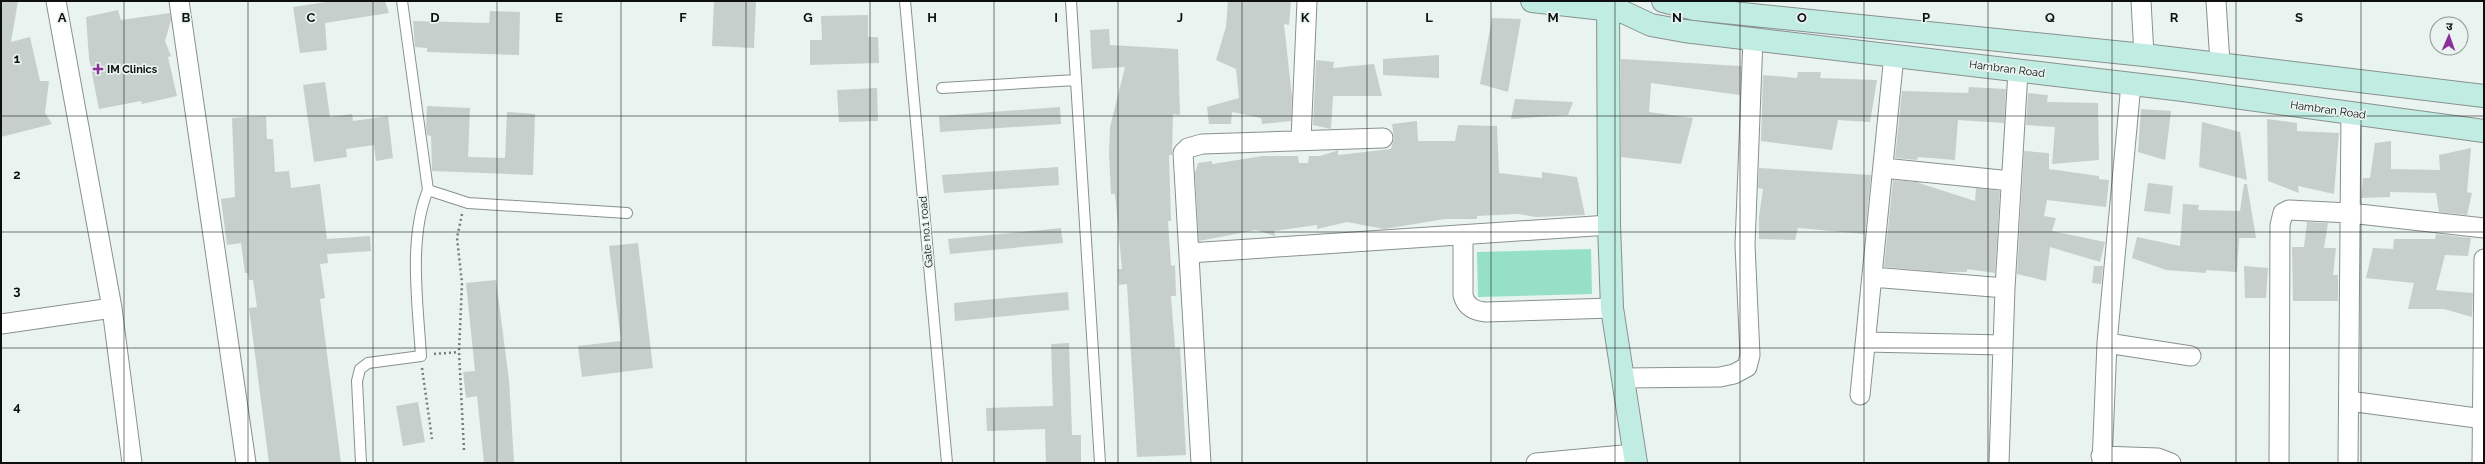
<svg xmlns="http://www.w3.org/2000/svg" width="2485" height="464" font-family="Raleway,'Noto Sans Devanagari',sans-serif">
<rect width="100%" height="100%" fill="#e9f3ef"/>
<!-- green -->
<path fill="#97e0c8" d="M1591,249L1592,294L1478,297L1477,252Z"/>
<!-- building -->
<path fill="#c6cfcc" d="M1,1H18L11,42L30,37L40,81H49L45,113L52,124L1,137Z
M333,1H385L389,13L325,23L327,50L300,53L293,7Z
M714,1H756L754,48L712,46Z
M1228,1H1291L1289,25L1284,24L1292,97L1291,121L1262,124L1261,118L1232,112L1231,124H1209L1207,107L1239,98L1236,69L1216,60L1226,27Z
M118,10L121,20L170,13L171,20L165,41L171,56L168,57L177,96L142,104L141,101L99,109L89,58L86,17Z
M490,11L520,12L519,55L427,52V48L415,47L413,21L489,23Z
M868,15V37H878L879,63L810,65V40H822L821,16Z
M1492,18L1521,19L1508,92L1480,84Z
M1109,29L1110,45L1178,49L1180,115L1173,114L1172,155H1169L1171,221H1168L1171,266L1175,265L1176,296H1171L1175,348L1180,347L1186,455L1137,457L1127,284L1119,285L1118,269H1122L1115,194H1111L1109,153L1110,127L1125,67L1092,69L1090,30Z
M1439,55V78L1383,75V59Z
M1621,59L1741,66L1740,95L1651,83L1649,112L1693,118L1681,164L1621,157Z
M1316,60L1334,62L1333,68L1374,64L1382,96H1333L1331,129L1313,125Z
M1798,72H1821L1820,78L1877,80L1870,122L1838,120L1832,150L1761,141L1763,75L1797,78Z
M325,82L330,117L352,114L353,121L388,116L393,158L376,161L374,145L346,149L347,157L314,162L303,85Z
M1969,87L2006,89L2004,123L1958,120L1955,160L1918,157L1917,160L1895,158L1902,91L1968,93Z
M877,88L878,121L839,122L837,90Z
M2028,93L2048,95L2047,102L2098,103L2099,160L2052,164L2055,127L2026,125Z
M1515,99L1573,102L1568,115L1511,119Z
M427,106L470,108L468,157L505,158L507,112L535,114L533,175L432,171L431,136L427,135L426,128Z
M1060,107L1061,124L940,132L939,116Z
M2141,109L2171,111L2165,160L2138,152Z
M266,116L267,139H273L275,172L289,171L291,188L320,184L327,239L370,236L371,251L327,254L328,263L320,264L325,298L320,299L341,463H269L249,308L257,307L253,280H249L248,273H245L241,243L227,245L221,199L235,197L232,118Z
M2267,119L2297,123V131L2339,133L2334,194L2298,186L2299,193L2268,181Z
M1417,121L1418,141H1455L1458,125L1497,126L1499,173L1542,178V172L1577,177L1585,215L1536,217L1518,214L1477,216V219H1445L1384,229L1347,222L1317,229V225L1274,231L1275,236L1256,230L1199,241L1195,173L1198,163L1212,161V164L1263,156H1298L1299,163H1308L1309,156H1320L1336,151L1338,150V155L1391,149L1394,138L1392,124Z
M2202,122L2240,132L2247,180L2199,167Z
M2391,141V169L2440,170L2439,155L2471,148L2467,192L2472,193L2467,215L2439,212L2436,193L2390,192V197L2361,198L2363,178H2370L2375,143Z
M2024,151L2049,153V169L2099,176V179L2109,180L2106,207L2047,200L2044,216L2056,218L2052,231L2105,242L2100,262L2050,247L2046,281L2017,274Z
M1058,167L1059,185L944,193L942,175Z
M1759,168L1871,175L1865,234L1798,228L1795,240L1759,239V217L1763,189L1758,188Z
M1893,180L1916,182L1975,201L1976,188L2000,191L1995,273L1967,269V272H1941L1884,267Z
M2148,183L2173,186L2170,214L2144,211Z
M2244,184H2247L2256,238H2239L2237,272L2206,270V273L2166,270L2132,258L2137,237L2180,246L2183,204L2199,205L2198,210L2240,211Z
M2307,222L2328,223L2324,248H2336L2333,275H2338V301H2293L2292,247H2304Z
M1061,228L1063,243L950,254L948,239Z
M2436,234L2471,238L2468,256L2445,255L2436,290L2473,293L2472,317L2444,309H2408L2414,283L2366,278L2373,248L2393,249L2394,239H2435Z
M638,243L653,368L582,377L578,346L621,341L609,246Z
M2094,266H2103L2101,284L2092,283Z
M2244,266L2268,268L2266,298H2245Z
M496,280L509,380L514,463H484L477,396L466,398L463,372L475,371L466,283Z
M1068,292L1069,310L955,321L954,303Z
M1069,343L1072,435H1081V463H1046L1045,429L987,431L986,408L1053,406L1051,344Z
M418,402L425,442L403,446L396,406Z"/>
<g fill="none" stroke-linecap="round" stroke-linejoin="round">
<!-- lane casing -->
<g stroke="#89918e" stroke-width="12">
<path id="lane" d="M402,1L428,190L468,203L627,213
M905,1L947,463
M1071,1L1100,463
M942,88L1076,80
M361,463L357,381L360,369L368,363L421,356C418,305 408,238 428,190"/>
</g>
<!-- street casing -->
<g stroke="#89918e" stroke-width="21">
<path id="street" d="M56,1L112,308L132,463
M179,1L246,463
M2141,1L2144,55
M2216,1L2220,63
M1301,139L1307,1
M1883,168L2011,181
M1463,235V295C1466,307 1474,311 1486,312L1612,308
M1189,253L1609,225
M1872,277L2005,288
M1,324L112,308
M1866,342L2003,345
M2107,343L2191,356
M1623,378L1720,377L1734,374L1747,367L1750,355L1745,245L1753,38
M1860,395L1894,55
M2349,401L2484,419
M2101,456L2158,458L2171,463
M1201,463L1183,153L1188,148L1202,144L1383,138
M1536,463L1634,454
M1999,463L2005,288L2018,71
M2102,463L2107,343L2131,84
M2279,463L2280,225L2283,213L2289,210L2350,213L2484,228
M2348,463L2351,113
M2482,463L2484,259"/>
</g>
<!-- secondary casing -->
<g stroke="#89918e" stroke-width="24">
<path id="secondary" d="M1532,1L1621,11L1651,25L1684,31L2183,90L2484,131
M1608,1L1609,225L1612,308L1636,463
M1663,1L1695,9L2144,55L2484,96"/>
</g>
<!-- path -->
<path stroke="#757b79" stroke-width="2.5" stroke-dasharray="2 3" stroke-linecap="butt" d="M462,214L457,238L462,283L459,352L464,450
M434,354L459,352
M422,368L432,439"/>
<!-- lane -->
<use href="#lane" stroke="#fff" stroke-width="10"/>
<!-- street -->
<use href="#street" stroke="#fff" stroke-width="19"/>
<!-- secondary -->
<use href="#secondary" stroke="#c0ece1" stroke-width="22"/>
</g>
<!-- grid -->
<path fill="none" stroke="#0d100f" stroke-width="1" stroke-opacity="0.55" d="M124,1V463M248,1V463M373,1V463M497,1V463M621,1V463M746,1V463M870,1V463M994,1V463M1118,1V463M1242,1V463M1367,1V463M1491,1V463M1615,1V463M1740,1V463M1864,1V463M1988,1V463M2112,1V463M2236,1V463M2361,1V463M1,116H2484M1,232H2484M1,348H2484"/>
<!-- markers -->
<path fill="#8b2f9a" stroke="#e9f3ef" stroke-width="1.5" d="M96 63h4v4h4v4h-4v4h-4v-4h-4v-4h4z"/>
<g text-anchor="middle" dominant-baseline="central" stroke-width="3.5" stroke-linejoin="round" paint-order="stroke">
<!-- poi labels -->
<g font-size="11" font-weight="bold" fill="#0d100f" stroke="#e9f3ef" text-anchor="start">
<text x="107" y="69">IM Clinics</text>
</g>
<!-- street labels -->
<g font-size="11" fill="#0d100f" stroke="#e9f3ef">
<text transform="translate(2007 69) rotate(7)">Hambran Road</text>
<text transform="translate(2328 110) rotate(8)">Hambran Road</text>
<text transform="translate(926 232) rotate(-95)">Gate no.1 road</text>
</g>
</g>
<g font-size="13" text-anchor="middle" font-weight="bold" fill="#0d100f" stroke="#e9f3ef" stroke-width="3.5" stroke-linejoin="round" paint-order="stroke">
<text x="62" y="22">A</text>
<text x="186" y="22">B</text>
<text x="311" y="22">C</text>
<text x="435" y="22">D</text>
<text x="559" y="22">E</text>
<text x="683" y="22">F</text>
<text x="808" y="22">G</text>
<text x="932" y="22">H</text>
<text x="1056" y="22">I</text>
<text x="1180" y="22">J</text>
<text x="1305" y="22">K</text>
<text x="1429" y="22">L</text>
<text x="1553" y="22">M</text>
<text x="1677" y="22">N</text>
<text x="1802" y="22">O</text>
<text x="1926" y="22">P</text>
<text x="2050" y="22">Q</text>
<text x="2174" y="22">R</text>
<text x="2299" y="22">S</text>
<text x="17" y="63">1</text>
<text x="17" y="179">2</text>
<text x="17" y="295">3</text>
<text x="17" y="411">4</text>
</g>
<!-- border -->
<rect width="2485" height="464" fill="none" stroke="#0d100f" stroke-width="4"/>
<!-- north arrow -->
<g transform="translate(2449 36) rotate(2)"><circle r="19" fill="#e9f3ef" stroke="#919895"/>
<path d="M0-3L7 15L0 10L-7 15Z" fill="#8b2f9a"/>
<text y="-6" font-size="11" font-weight="bold" text-anchor="middle" fill="#0d100f">उ</text>
</g>
</svg>
